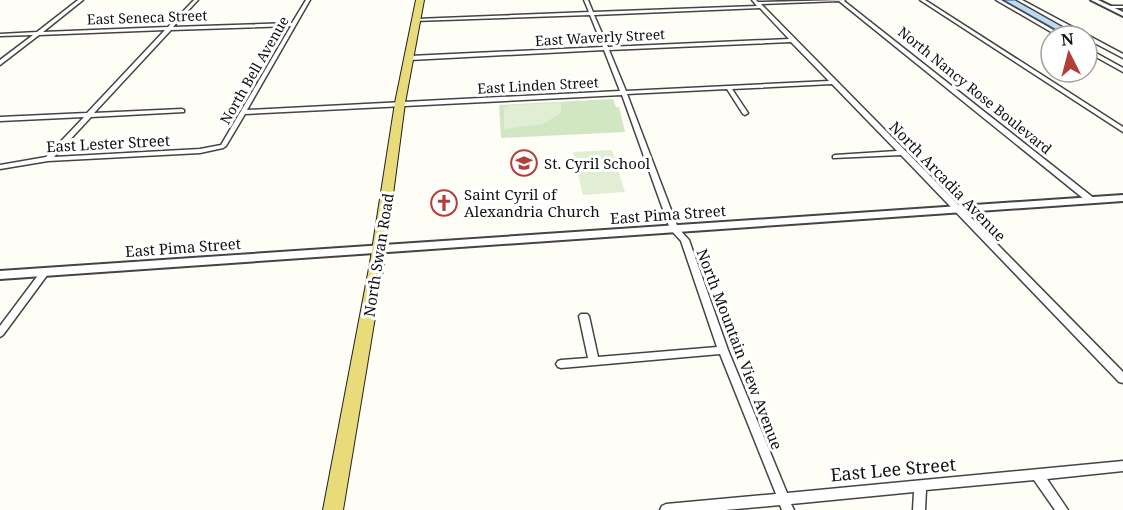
<svg xmlns="http://www.w3.org/2000/svg" width="1123" height="510" font-family="'Noto Serif',serif">
<rect width="100%" height="100%" fill="#fefdf6"/>
<!-- green -->
<path fill="#d1e6c2" d="M613,99L616,107H619L625,132L501,138L499,105Z"/>
<!-- pitch -->
<path fill="#e2eed3" d="M561,103V113L543,124L504,129V109L510,105Z
M612,150L625,192L583,195L573,152Z"/>
<!-- water -->
<path fill="#c0d9f0" stroke="#4f87bf" stroke-width="1.5" d="M1003,0H1017L1081,36H1067Z"/>
<g fill="none" stroke-linecap="round" stroke-linejoin="round">
<!-- minor casing -->
<g stroke="#444" stroke-width="3">
<path id="minor" d="M78,0H83L43,32L168,27L194,0H198L173,27L292,23L306,0H310L247,110L620,91L604,50L410,60L407,58L410,56L603,47L590,15L414,21V20L416,19L589,12L584,0H588L593,12L757,6L752,0H756L758,2L845,0L844,1L1095,199L1096,201L1095,203H1089L839,1L761,4L1123,372V383L1119,382L901,155L833,158V156L835,155L897,151L832,84L732,89L748,113L745,115L743,114L727,89L627,94L678,228L689,240L728,350L787,493L1123,461V471L1047,479L1068,510H1055L1034,480L926,490L925,510H913L914,492L791,504L794,510H782L780,505L725,510H660L662,506L666,504L776,494L720,354L561,368L558,367L556,364L558,361L561,360L588,358L579,316L581,314H587L589,316L598,357L717,347L681,241L670,229L622,95L245,114L226,146L223,148L200,153L48,161L0,169V165L46,157L84,117L0,121V117L87,113L165,30L39,35L0,65V60L33,35L0,36V34L37,32ZM760,8L789,39L608,47L594,15ZM291,26L221,145L200,149L54,157L91,117L184,112V110L182,109L94,113L171,30ZM791,42L829,81L626,91L609,50Z
M920,0H925L1123,127V132Z
M996,0H1001L1064,36H1058Z
M1017,0H1022L1123,54V58L1087,39V36H1081Z
M1109,6H1123V8H1107V7Z
M1087,48L1123,68V72L1087,52Z
M45,269L48,270L49,272L48,274L3,335L0,337V326L42,270Z"/>
</g>
<!-- tertiary casing -->
<g stroke="#444" stroke-width="4">
<path id="tertiary" d="M1091,0H1098L1123,12V16Z
M1123,195V201L0,279V271Z"/>
</g>
<!-- primary casing -->
<g stroke="#222" stroke-width="2">
<path id="primary" d="M416,0H424L405,103L384,263L343,510H323L370,263L395,103Z"/>
</g>
<!-- minor -->
<use href="#minor" fill="#fff" fill-rule="evenodd"/>
<!-- tertiary -->
<use href="#tertiary" fill="#fff" fill-rule="evenodd"/>
<!-- primary -->
<use href="#primary" fill="#e9da7a" fill-rule="evenodd"/>
</g>
<!-- icons -->
<defs>
<g id="school-ring" transform="scale(1.35)"><circle r="9.5" fill="#fff" stroke="#b23e37" stroke-width="1.5"/><path d="M0-5L7-2L0 1L-7-2ZM-4 1L0 2.5L4 1V4Q0 6-4 4Z" fill="#b23e37"/></g>
<g id="church-ring" transform="scale(1.35)"><circle r="9.5" fill="#fff" stroke="#b23e37" stroke-width="1.5"/><path d="M-1.2-6h2.4v3.5h3.3v2.4h-3.3V6h-2.4V-.1h-3.3v-2.4h3.3Z" fill="#b23e37"/></g>
</defs>
<g fill-rule="evenodd">
<use href="#school-ring" x="524" y="163"/>
<use href="#church-ring" x="444" y="203"/>
</g>
<g text-anchor="middle" dominant-baseline="central" stroke-width="6" stroke-linejoin="round" paint-order="stroke">
<!-- far-street labels -->
<g font-size="14" fill="#111" stroke="#fff">
<text transform="translate(147 17) rotate(-2)">East Seneca Street</text>
<text transform="translate(600 37) rotate(-3)">East Waverly Street</text>
<text transform="translate(254 70) rotate(-60)">North Bell Avenue</text>
<text transform="translate(538 85) rotate(-3)">East Linden Street</text>
<text transform="translate(975 90) rotate(39)">North Nancy Rose Boulevard</text>
</g>
<!-- street labels -->
<g font-size="15" fill="#111" stroke="#fff">
<text transform="translate(108 143) rotate(-3)">East Lester Street</text>
<text transform="translate(948 181) rotate(46)">North Arcadia Avenue</text>
<text transform="translate(668 214) rotate(-4)">East Pima Street</text>
<text transform="translate(183 247) rotate(-4)">East Pima Street</text>
<text transform="translate(378 255) rotate(-81)">North Swan Road</text>
<text transform="translate(740 349) rotate(69)">North Mountain View Avenue</text>
</g>
<!-- poi labels -->
<g font-size="15" fill="#111" stroke="#fff" text-anchor="start">
<text x="544" y="163">St. Cyril School</text>
<text x="464" y="194">Saint Cyril of<tspan x="464" dy="17">Alexandria Church</tspan></text>
</g>
<!-- near-street labels -->
<g font-size="18" fill="#111" stroke="#fff">
<text transform="translate(893 469) rotate(-5)">East Lee Street</text>
</g>
</g>
<!-- north arrow -->
<g transform="translate(1069 54) rotate(354)"><circle r="28" fill="#ffffff" stroke="#a0a0a0" stroke-width="1.5"/>
<path d="M0-4.5L10 22L0 15L-10 22Z" fill="#b23e37"/>
<text y="-9" font-size="16" font-weight="bold" text-anchor="middle" fill="#111111">N</text>
</g>
</svg>
